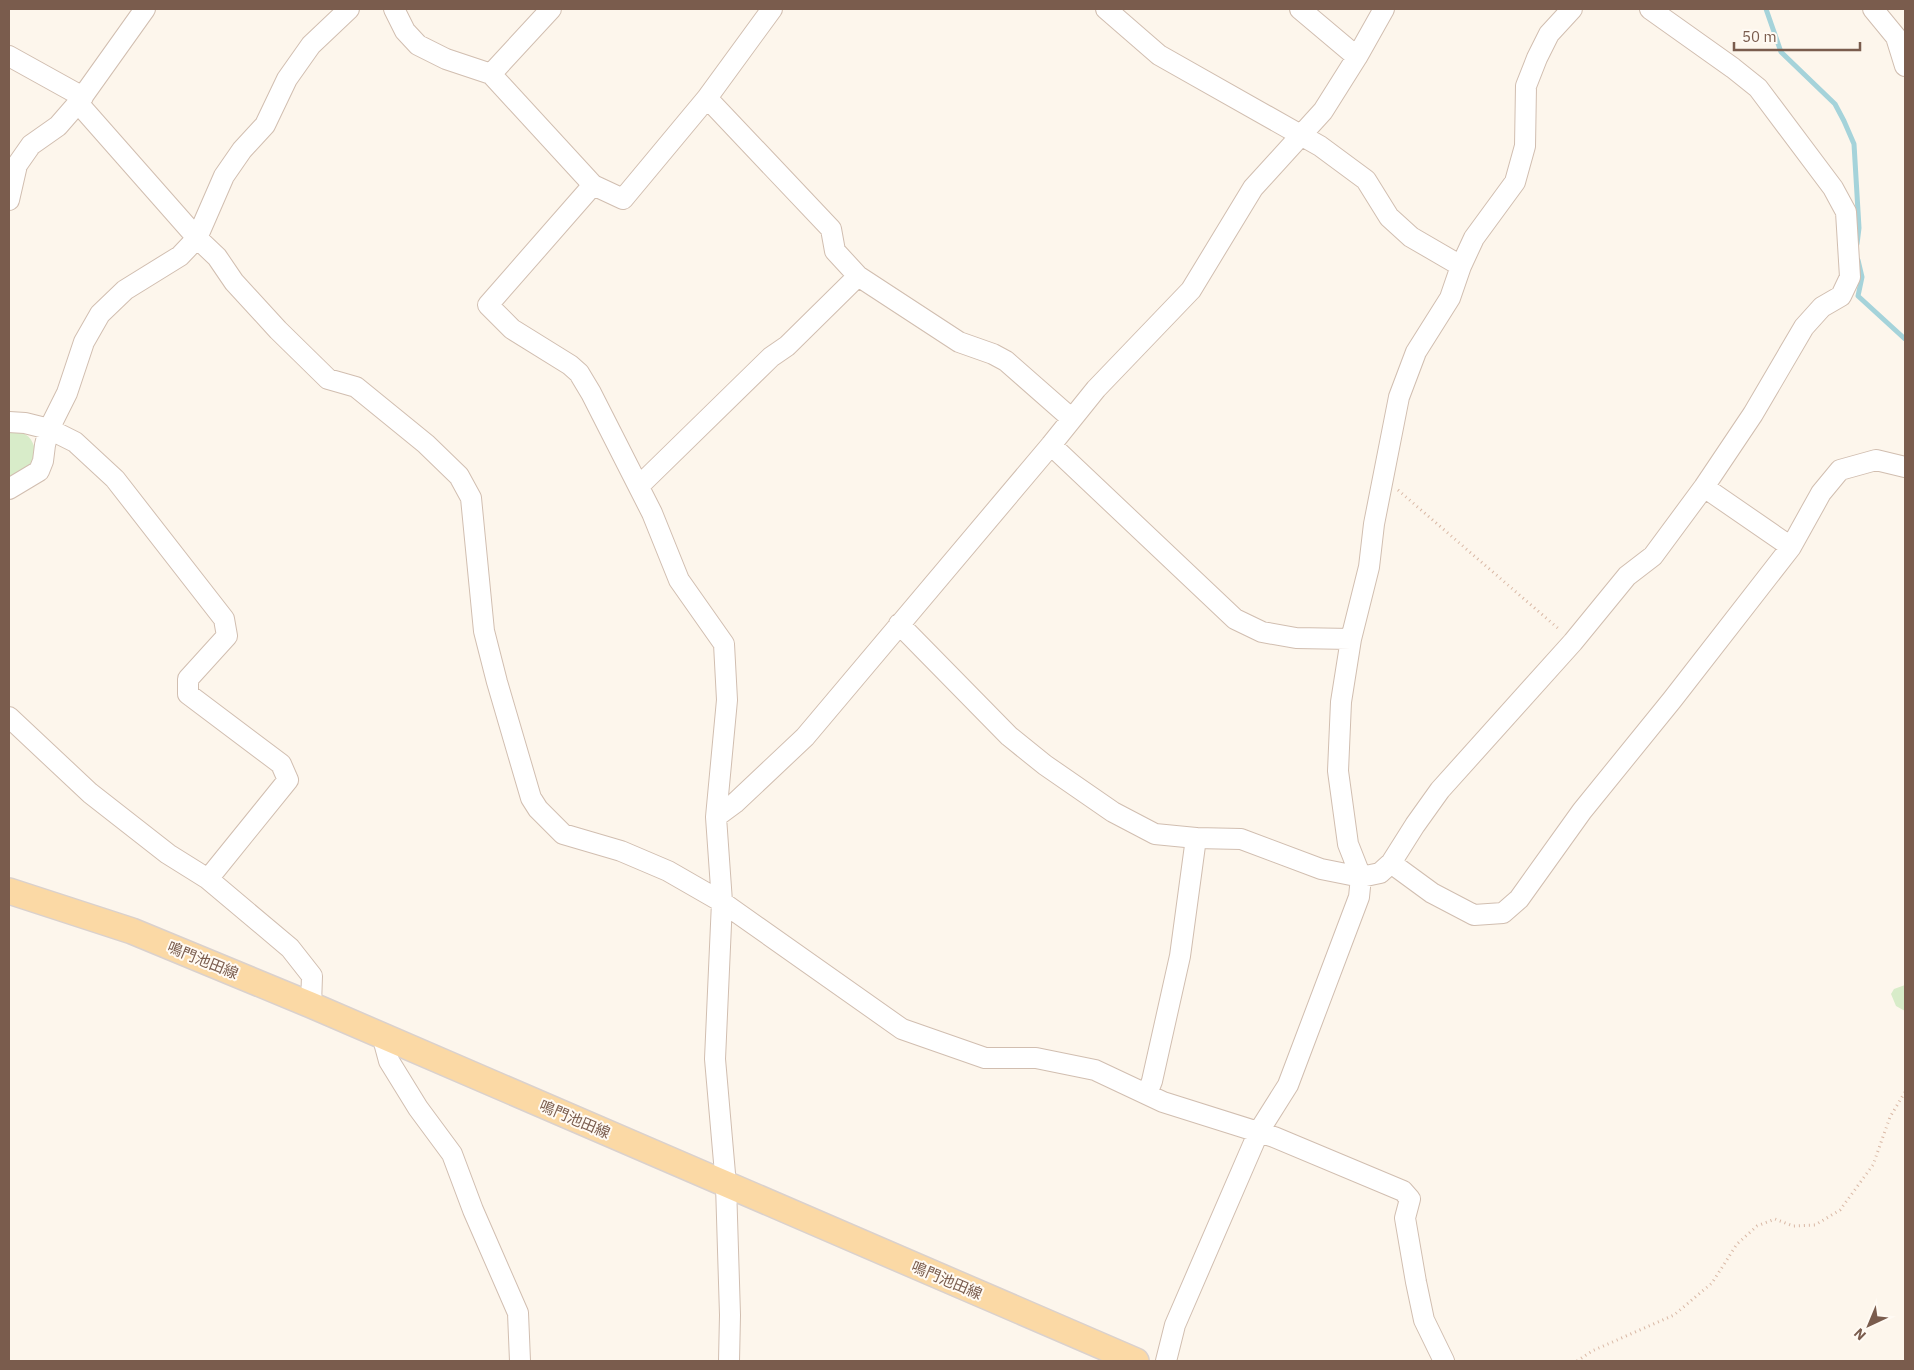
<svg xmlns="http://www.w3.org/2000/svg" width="1914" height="1370" font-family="'IBM Plex Sans','Noto Sans JP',sans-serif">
<rect width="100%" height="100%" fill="#fdf6ec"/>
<!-- green -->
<path fill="#d8ecc9" d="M9,430C26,433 31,434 36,452L30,465L9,478Z
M1905,985V1011L1896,1006L1891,994L1894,989Z"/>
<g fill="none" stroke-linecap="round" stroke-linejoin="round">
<!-- stream -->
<path stroke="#a5d3da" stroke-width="5" d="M1766,9L1781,52L1835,104L1844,121L1854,144L1859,228L1857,244
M1858,260L1862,277L1858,296L1905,339"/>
<!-- minor casing -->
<g stroke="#d1beb0" stroke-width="22">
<path id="minor" d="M394,9L405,31L418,45L446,59L491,74L593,185
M772,9L707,98L831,229L835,251L858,276L959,342L993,354L1006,361L1072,419
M1106,9L1159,55L1320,146L1366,180L1389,217L1411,237L1461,266
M1300,9L1357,57
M1873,9L1896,37L1905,66
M9,56L83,97
M491,74L551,9
M707,98L623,199L593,185L488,305L512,329L570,365L579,373L591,393L652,513L679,580L724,644L727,700L716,817L722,902L715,1059L726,1185L730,1315L729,1361
M78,103L197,238L217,257L234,282L278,330L328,379L356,387L426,444L459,476L471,498L484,631L497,682L531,798L538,809L563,834L621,851L668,871L722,902L902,1029L985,1058H1036L1095,1070L1163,1102L1274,1137L1403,1191L1410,1199L1405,1218L1416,1282L1424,1320L1444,1361
M9,200L17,165L31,145L58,126L78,103L145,9
M9,422L25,423L49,429L75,442L115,479L224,619L227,636L188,679V694L281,764L288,780L208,879
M1051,445L1235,619L1262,632L1296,638L1351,639
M639,486L771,357L787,346L858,276
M1704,487L1791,547
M9,489L39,471L43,461L45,445L49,429L67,393L84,342L100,314L125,290L180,256L197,238L224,176L242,150L265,125L287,79L311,45L349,9
M899,624L1009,736L1045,765L1113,812L1155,834L1196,838L1241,839L1321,869L1361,877L1380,873L1391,863L1415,825L1440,790L1573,642L1627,576L1653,556L1704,487L1753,414L1804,327L1822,307L1841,296L1850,277L1846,212L1833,188L1758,88L1733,68L1650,9
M9,717L90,793L168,854L208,879L290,948L312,976L311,1005
M716,817L735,803L805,737L1051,445L1096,389L1191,290L1253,188L1323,111L1357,57L1384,9
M1391,863L1432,893L1474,915L1503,913L1519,899L1582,811L1672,700L1791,547L1821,493L1840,470L1876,460L1905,467
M382,1035L389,1061L418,1108L452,1154L473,1210L518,1313L520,1361
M1147,1094L1152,1081L1180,956L1196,838
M1166,1361L1175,1325L1259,1131L1288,1085L1359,897L1361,877L1348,844L1338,771L1341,702L1351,639L1369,567L1374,524L1399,397L1416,352L1450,298L1461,266L1474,238L1515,182L1525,146L1526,86L1537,58L1549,34L1572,9"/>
</g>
<!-- major casing -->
<g stroke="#dad1cd" stroke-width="28">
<path id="major" d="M9,891L132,931L311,1005L1136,1361"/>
</g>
<!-- path -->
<path stroke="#d9b8a5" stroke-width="3" stroke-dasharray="1 4" stroke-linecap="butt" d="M1398,490L1560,630
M1577,1361L1592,1351L1674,1315L1712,1283L1737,1244L1757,1226L1775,1219L1793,1226L1815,1225L1840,1210L1873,1165L1890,1117L1905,1092"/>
<!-- minor -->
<use href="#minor" stroke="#fff" stroke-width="20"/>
<!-- major -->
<use href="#major" stroke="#fbd9a5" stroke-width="25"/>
</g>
<g text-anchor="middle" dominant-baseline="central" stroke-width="4" stroke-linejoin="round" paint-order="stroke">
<!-- street labels -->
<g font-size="15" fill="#7a5c4d" stroke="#fffaf3">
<text transform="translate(203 960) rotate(22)">鳴門池田線</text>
<text transform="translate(575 1119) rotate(23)">鳴門池田線</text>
<text transform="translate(947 1280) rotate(23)">鳴門池田線</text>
</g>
</g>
<!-- border -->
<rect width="1914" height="1370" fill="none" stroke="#7a5c4d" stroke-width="20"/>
<!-- north arrow -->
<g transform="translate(1869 1325) rotate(224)" stroke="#fffaf3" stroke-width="4" paint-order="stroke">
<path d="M0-4L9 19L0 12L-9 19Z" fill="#7a5c4d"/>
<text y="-8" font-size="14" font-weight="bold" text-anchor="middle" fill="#7a5c4d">N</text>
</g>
<!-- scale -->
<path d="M1734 42v8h126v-8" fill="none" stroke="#7a5c4d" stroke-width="2.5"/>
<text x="1742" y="42" font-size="15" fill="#7a5c4d" stroke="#fffaf3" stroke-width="4" paint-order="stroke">50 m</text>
</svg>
